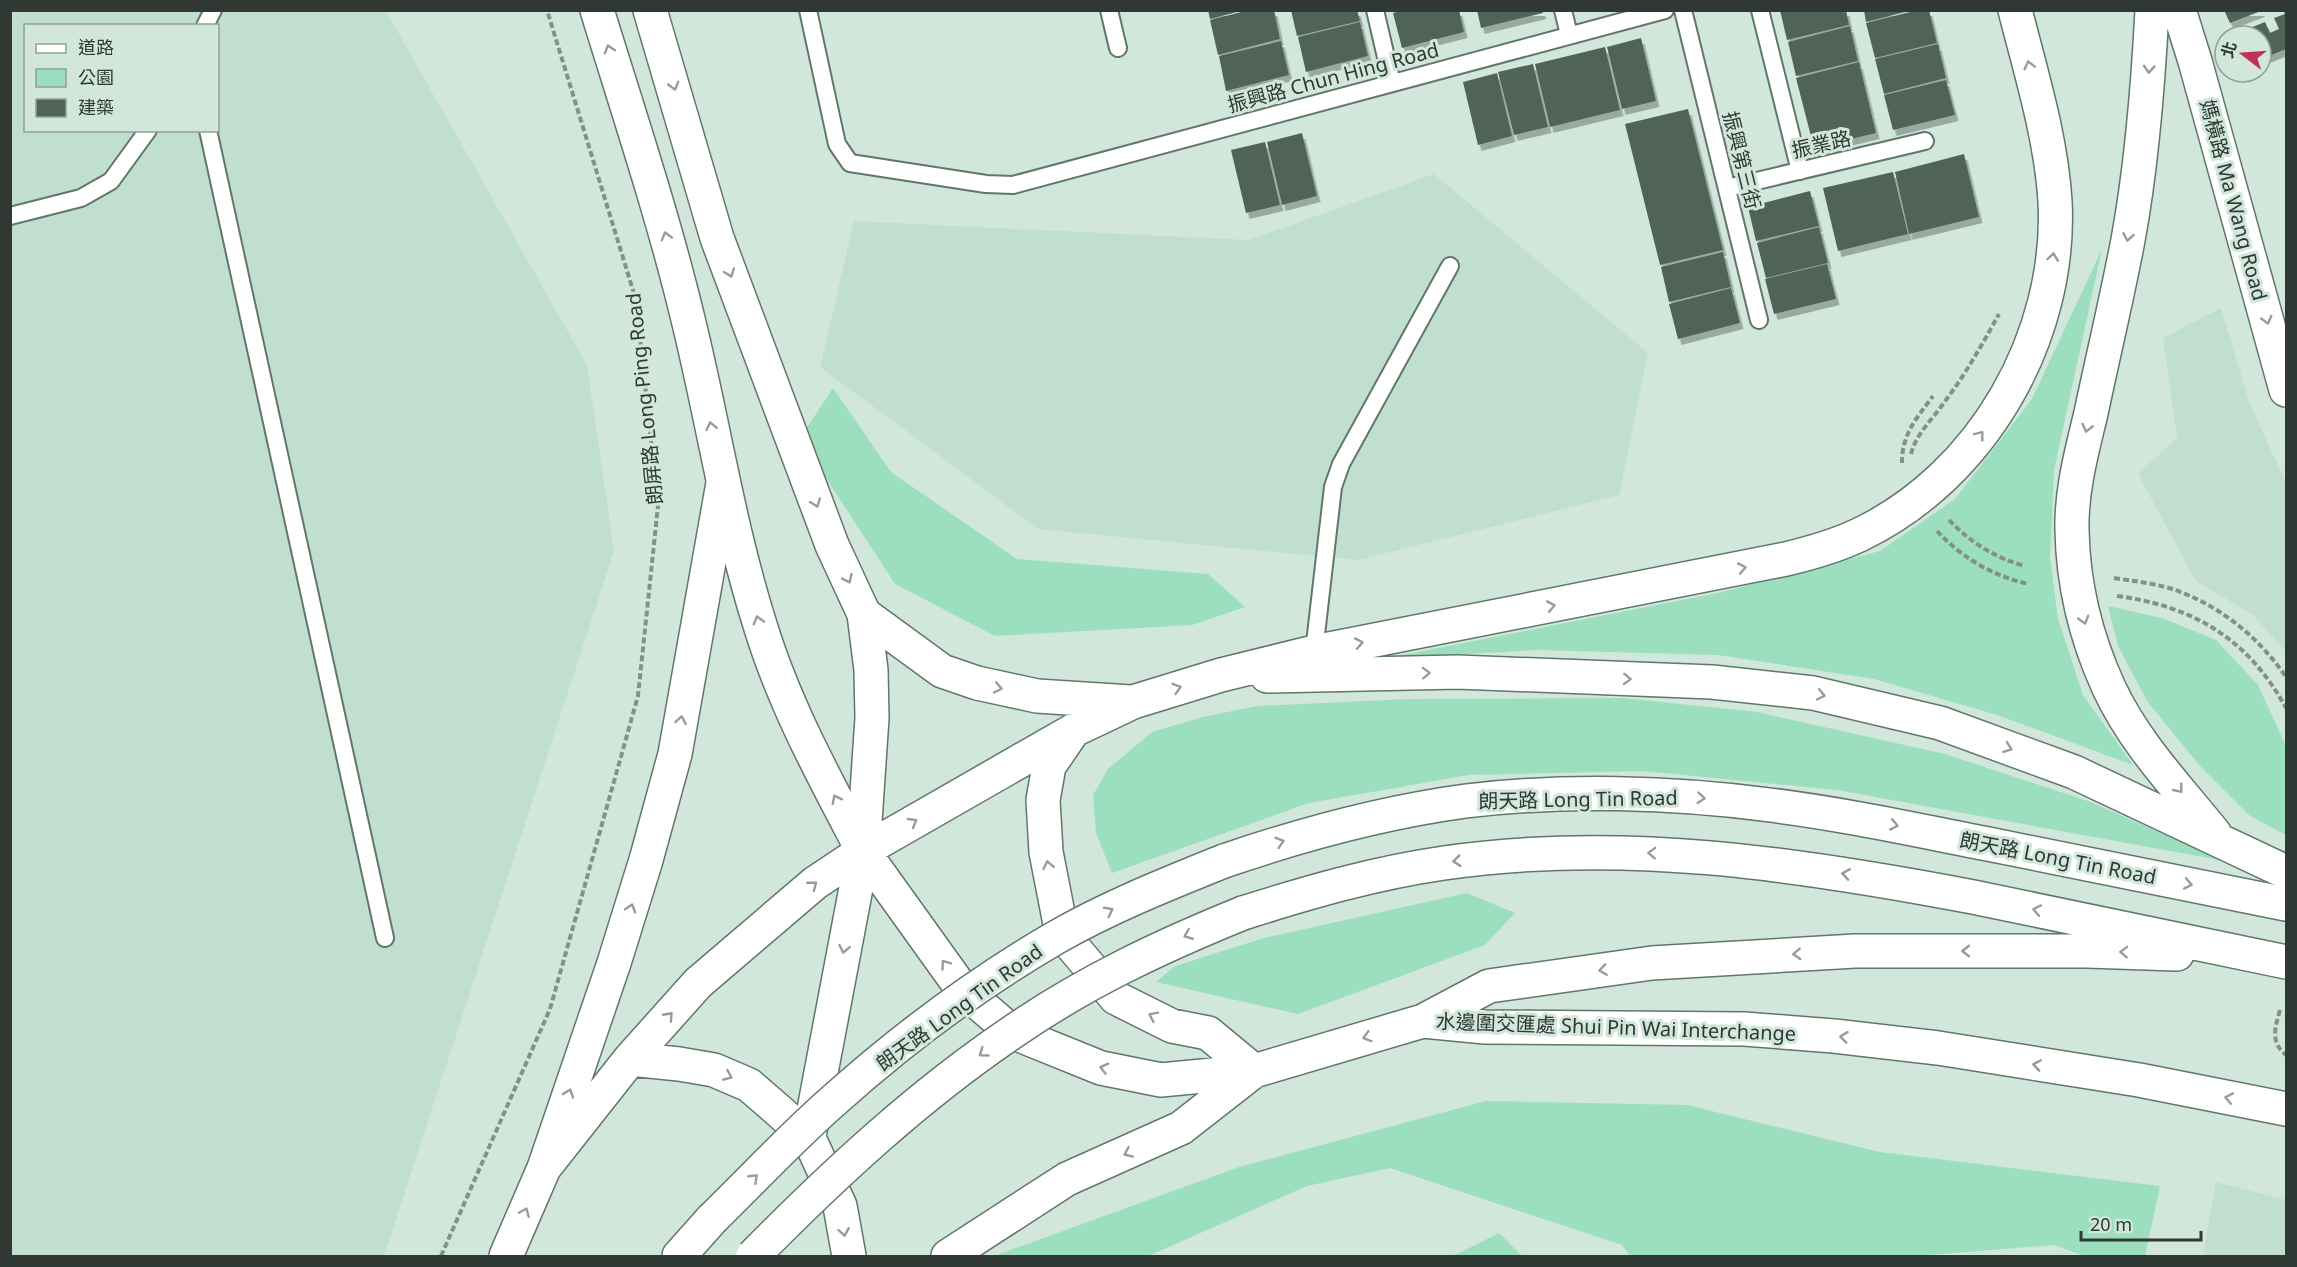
<svg xmlns="http://www.w3.org/2000/svg" width="2297" height="1267" font-family="'Noto Sans','Noto Sans TC',sans-serif">
<defs>
<filter id="shadow"><feDropShadow dx="3.5" dy="6" stdDeviation="0" flood-color="#0004"/></filter>
</defs>
<rect width="100%" height="100%" fill="#d1e7db"/>
<!-- built -->
<path fill="#c1dfcf" fill-rule="evenodd" d="M10,11H386L587,365L614,551L384,1256H11ZM26,26H218V130H26Z
M1434,174L1648,353L1619,495L1358,560L1038,529L820,367L854,221L1249,240Z
M2221,308L2250,404L2286,483V652L2253,615L2196,581L2138,474L2177,438L2163,338Z
M2216,1182L2286,1200V1256H2203Z"/>
<!-- green -->
<path fill="#9cdfbe" d="M2102,249L2054,470L2050,557L2058,619L2083,695L2133,765L1997,715L1874,679L1718,655L1539,650L1387,658L1718,593L1880,551L1955,499L2032,399Z
M833,388L891,472L1017,559L1208,574L1245,607L1192,625L995,636L895,584L800,438Z
M2108,606L2162,618L2216,640L2258,685L2286,746V835L2250,816L2200,766L2147,701L2118,646Z
M1623,698L1757,712L1945,754L2088,801L2225,861L1837,790L1643,771L1469,775L1309,803L1112,873L1096,833L1093,795L1108,769L1152,732L1203,717L1257,706L1407,699Z
M1467,893L1515,913L1485,945L1298,1014L1156,982L1175,966L1264,938Z
M1486,1101L1687,1105L1880,1152L2160,1186L2145,1256H2085L2054,1245L1917,1256H1630L1622,1245L1390,1168L1307,1186L1148,1256H994L1239,1167Z
M1499,1233L1522,1256H1453Z"/>
<!-- building -->
<path fill="#506359" filter="url(#shadow)" d="M1208,10H1240L1241,11L1210,19Z
M1249,10H1274L1280,39L1218,55L1210,20Z
M1291,10H1357L1360,21L1297,36Z
M1404,10H1459L1464,32L1402,48L1393,13Z
M1477,10H1542L1543,13L1481,28Z
M1780,10H1846L1849,25L1787,40Z
M1864,10H1909V11L1866,22Z
M1918,10H1929L1937,43L1875,58L1866,23Z
M2224,10H2261V11L2230,23Z
M2283,10H2286V49L2262,59L2261,36H2236L2235,34L2265,22L2270,33L2279,29L2274,18L2285,14Z
M1360,22L1368,56L1306,72L1298,37Z
M1850,26L1858,61L1796,76L1788,42Z
M1641,38L1656,101L1622,109L1607,47Z
M1281,41L1289,75L1226,91L1219,56Z
M1938,44L1946,78L1884,94L1875,59Z
M1605,47L1620,110L1550,127L1535,64Z
M1859,62L1876,133L1814,148L1796,78Z
M1533,64L1548,127L1514,135L1498,72Z
M1497,73L1512,136L1478,145L1463,82Z
M1946,80L1955,115L1893,130L1884,95Z
M1688,109L1723,250L1660,265L1625,124Z
M1302,133L1317,196L1282,205L1267,142Z
M1265,142L1280,205L1246,213L1231,150Z
M1964,154L1979,217L1909,234L1895,172Z
M1893,172L1908,234L1838,251L1823,188Z
M1810,191L1819,226L1756,241L1748,207Z
M1819,227L1828,263L1766,278L1757,243Z
M1723,252L1731,287L1669,302L1661,267Z
M1827,264L1836,299L1774,314L1765,279Z
M1731,288L1740,323L1678,339L1669,304Z"/>
<g fill="none" stroke-linecap="round" stroke-linejoin="round">
<!-- service casing -->
<g stroke="#62766b" stroke-width="20">
<path id="service" d="M808,10L837,144L850,163L986,184L1013,185L1665,10
M1109,10L1118,48
M1375,10L1392,83
M1563,10L1569,35
M1683,10L1759,320
M1760,10L1800,171
M205,26L213,10
M208,130L385,938
M1727,188L1925,141
M10,216L81,198L111,181L148,130
M1314,652L1333,487L1341,464L1450,266"/>
</g>
<!-- secondary casing -->
<g stroke="#62766b" stroke-width="36">
<path id="secondary" d="M597,10C628,111 662,212 687,315C713,419 728,525 761,628C785,706 825,779 863,851
M650,10L717,238L832,545L864,614"/>
</g>
<!-- primary casing -->
<g stroke="#62766b" stroke-width="36">
<path id="primary" d="M2152,10C2148,88 2142,164 2128,240C2117,298 2103,356 2091,413C2082,451 2071,490 2072,530C2073,584 2086,638 2109,688C2134,742 2177,787 2215,834
M2179,10L2195,61L2286,390
M864,614L942,671L977,683L1037,696L1131,702
M1267,676L1458,672L1712,682L1813,693L1940,723L2074,772L2286,872
M1071,734L1049,766L1043,800L1046,852L1062,934L1116,998L1172,1026L1208,1033L1254,1071
M863,851L962,989L1012,1032L1101,1068L1161,1080L1254,1071L1423,1021L1485,1027L1744,1029L1834,1036L1938,1048L2139,1080L2286,1109
M1224,861C1303,834 1384,812 1466,801C1564,789 1672,792 1770,805C1843,814 1916,830 1988,844C2088,864 2187,885 2286,904
M1243,913C1309,892 1375,873 1444,863C1622,837 1799,864 1973,897C2078,918 2182,940 2286,962
M1423,1021L1489,986L1652,963L1855,951H2087L2177,954
M630,1059L679,1064L714,1070L749,1085L779,1111L809,1138L840,1206L849,1256
M809,1136L863,851L872,718L871,670L864,614
M544,1168L630,1059L698,983L815,883L863,851L1074,730L1133,702L1221,675L1314,652L1786,559C1811,553 1836,546 1859,535C1983,476 2062,336 2055,201C2051,137 2031,73 2015,10
M506,1256L544,1168L614,963L646,860L675,754L723,483
M679,1256L712,1219
M948,1256L1067,1179L1181,1128L1254,1071"/>
</g>
<!-- path -->
<path stroke="#829289" stroke-width="4" stroke-dasharray="6 3" stroke-linecap="butt" d="M1911,454C1916,434 1932,420 1943,404C1965,375 1982,345 1999,314
M1902,463C1902,434 1916,419 1933,396
M1949,520C1970,542 1995,558 2025,566
M1937,531C1961,557 1994,577 2029,584
M2114,578C2133,581 2151,583 2169,588C2217,603 2258,636 2286,677
M2117,596C2194,606 2249,640 2286,708
M2280,1010C2275,1028 2270,1042 2286,1055
M441,1256L550,1009L638,696L658,506L636,300L547,10"/>
<!-- service -->
<use href="#service" stroke="#fff" stroke-width="16"/>
<!-- secondary -->
<use href="#secondary" stroke="#fff" stroke-width="33"/>
<!-- primary -->
<use href="#primary" stroke="#fff" stroke-width="33"/>
<!-- primary-bridge casing -->
<g stroke="#62766b" stroke-width="36" stroke-linecap="butt">
<path id="primary-bridge" d="M712,1219C752,1180 790,1139 832,1102C900,1041 976,984 1055,938C1109,907 1167,884 1224,861
M753,1256C835,1173 920,1094 1017,1029C1087,981 1164,945 1243,913"/>
</g>
<!-- primary-bridge -->
<use href="#primary-bridge" stroke="#fff" stroke-width="33"/>
</g>
<!-- one-way arrows -->
<defs><path id="oneway-chevron" d="M-2-3.5L2.5 0L-2 3.5" fill="none" stroke-width="1.6" stroke-linecap="round" stroke-linejoin="round" transform="scale(1.5)"/></defs>
<g stroke="#979c99">
<use href="#oneway-chevron" transform="translate(609 49) rotate(-107)"/>
<use href="#oneway-chevron" transform="translate(2029 65) rotate(-104)"/>
<use href="#oneway-chevron" transform="translate(2149 69) rotate(94)"/>
<use href="#oneway-chevron" transform="translate(674 86) rotate(74)"/>
<use href="#oneway-chevron" transform="translate(666 236) rotate(-106)"/>
<use href="#oneway-chevron" transform="translate(2128 237) rotate(100)"/>
<use href="#oneway-chevron" transform="translate(2053 257) rotate(-82)"/>
<use href="#oneway-chevron" transform="translate(730 273) rotate(70)"/>
<use href="#oneway-chevron" transform="translate(2267 320) rotate(75)"/>
<use href="#oneway-chevron" transform="translate(711 426) rotate(-102)"/>
<use href="#oneway-chevron" transform="translate(2087 428) rotate(103)"/>
<use href="#oneway-chevron" transform="translate(1980 435) rotate(-52)"/>
<use href="#oneway-chevron" transform="translate(816 503) rotate(70)"/>
<use href="#oneway-chevron" transform="translate(1742 568) rotate(-11)"/>
<use href="#oneway-chevron" transform="translate(848 579) rotate(65)"/>
<use href="#oneway-chevron" transform="translate(1551 606) rotate(-11)"/>
<use href="#oneway-chevron" transform="translate(758 620) rotate(-106)"/>
<use href="#oneway-chevron" transform="translate(2084 620) rotate(74)"/>
<use href="#oneway-chevron" transform="translate(1359 643) rotate(-11)"/>
<use href="#oneway-chevron" transform="translate(1426 673) rotate(-2)"/>
<use href="#oneway-chevron" transform="translate(1627 679) rotate(2)"/>
<use href="#oneway-chevron" transform="translate(998 688) rotate(12)"/>
<use href="#oneway-chevron" transform="translate(1177 688) rotate(-17)"/>
<use href="#oneway-chevron" transform="translate(1821 695) rotate(12)"/>
<use href="#oneway-chevron" transform="translate(681 720) rotate(-80)"/>
<use href="#oneway-chevron" transform="translate(2008 748) rotate(20)"/>
<use href="#oneway-chevron" transform="translate(2179 789) rotate(51)"/>
<use href="#oneway-chevron" transform="translate(1701 798) rotate(5)"/>
<use href="#oneway-chevron" transform="translate(836 799) rotate(-117)"/>
<use href="#oneway-chevron" transform="translate(913 822) rotate(-30)"/>
<use href="#oneway-chevron" transform="translate(1894 825) rotate(11)"/>
<use href="#oneway-chevron" transform="translate(1280 842) rotate(-17)"/>
<use href="#oneway-chevron" transform="translate(1652 853) rotate(-178)"/>
<use href="#oneway-chevron" transform="translate(1457 861) rotate(174)"/>
<use href="#oneway-chevron" transform="translate(1048 865) rotate(-101)"/>
<use href="#oneway-chevron" transform="translate(1846 874) rotate(-171)"/>
<use href="#oneway-chevron" transform="translate(2188 884) rotate(11)"/>
<use href="#oneway-chevron" transform="translate(813 885) rotate(-38)"/>
<use href="#oneway-chevron" transform="translate(631 908) rotate(-73)"/>
<use href="#oneway-chevron" transform="translate(2037 910) rotate(-169)"/>
<use href="#oneway-chevron" transform="translate(1109 911) rotate(-27)"/>
<use href="#oneway-chevron" transform="translate(1188 935) rotate(158)"/>
<use href="#oneway-chevron" transform="translate(844 949) rotate(101)"/>
<use href="#oneway-chevron" transform="translate(1966 951) rotate(-180)"/>
<use href="#oneway-chevron" transform="translate(2124 952) rotate(-178)"/>
<use href="#oneway-chevron" transform="translate(1797 954) rotate(177)"/>
<use href="#oneway-chevron" transform="translate(945 964) rotate(-126)"/>
<use href="#oneway-chevron" transform="translate(1603 970) rotate(172)"/>
<use href="#oneway-chevron" transform="translate(669 1016) rotate(-48)"/>
<use href="#oneway-chevron" transform="translate(1153 1016) rotate(-154)"/>
<use href="#oneway-chevron" transform="translate(1367 1037) rotate(163)"/>
<use href="#oneway-chevron" transform="translate(1844 1037) rotate(-173)"/>
<use href="#oneway-chevron" transform="translate(983 1053) rotate(144)"/>
<use href="#oneway-chevron" transform="translate(2037 1065) rotate(-171)"/>
<use href="#oneway-chevron" transform="translate(1104 1068) rotate(-165)"/>
<use href="#oneway-chevron" transform="translate(728 1076) rotate(23)"/>
<use href="#oneway-chevron" transform="translate(569 1093) rotate(-71)"/>
<use href="#oneway-chevron" transform="translate(2229 1098) rotate(-169)"/>
<use href="#oneway-chevron" transform="translate(1128 1153) rotate(156)"/>
<use href="#oneway-chevron" transform="translate(754 1178) rotate(-44)"/>
<use href="#oneway-chevron" transform="translate(525 1212) rotate(-67)"/>
<use href="#oneway-chevron" transform="translate(844 1232) rotate(80)"/>
</g>
<g text-anchor="middle" dominant-baseline="central" stroke-width="6" stroke-linejoin="round" paint-order="stroke">
<!-- street labels -->
<g font-size="20" fill="#2f3833" stroke="#d1e7db">
<text transform="translate(1333 77) rotate(-15)">振興路 Chun Hing Road</text>
<text transform="translate(1821 144) rotate(-13)">振業路</text>
<text transform="translate(1742 160) rotate(76)">振興第三街</text>
<text transform="translate(2234 200) rotate(75)">媽橫路 Ma Wang Road</text>
<text transform="translate(644 399) rotate(-96)">朗屏路 Long Ping Road</text>
<text transform="translate(1578 799) rotate(-1)">朗天路 Long Tin Road</text>
<text transform="translate(2058 858) rotate(11)">朗天路 Long Tin Road</text>
<text transform="translate(959 1007) rotate(-36)">朗天路 Long Tin Road</text>
<text transform="translate(1616 1027) rotate(2)">水邊圍交匯處 Shui Pin Wai Interchange</text>
</g>
</g>
<!-- border -->
<rect width="2297" height="1267" fill="none" stroke="#2f3833" stroke-width="24"/>
<!-- legend -->
<rect x="24" y="24" width="195" height="108" fill="#d1e7db" stroke="#90a198" stroke-width="1.5"/>
<rect x="36" y="44" width="30" height="9" fill="#ffffff" stroke="#90a198" stroke-width="1.5"/>
<text x="78" y="54" font-size="18" fill="#2f3833">道路</text>
<rect x="36" y="69" width="30" height="18" fill="#9cdfbe" stroke="#90a198" stroke-width="1.5"/>
<text x="78" y="84" font-size="18" fill="#2f3833">公園</text>
<rect x="36" y="99" width="30" height="18" fill="#506359" stroke="#90a198" stroke-width="1.5"/>
<text x="78" y="114" font-size="18" fill="#2f3833">建築</text>
<!-- north arrow -->
<g transform="translate(2243 54) rotate(287)"><circle r="28" fill="#d1e7db" stroke="#90a198" stroke-width="1.5"/>
<path d="M0-4.5L10 22L0 15L-10 22Z" fill="#c23152"/>
<text y="-9" font-size="16" font-weight="bold" text-anchor="middle" fill="#2f3833">北</text>
</g>
<!-- scale -->
<path d="M2081 1231v9h120v-9" fill="none" stroke="#2f3833" stroke-width="3"/>
<text x="2090" y="1231" font-size="18" fill="#2f3833" stroke="#d1e7db" stroke-width="4.5" paint-order="stroke">20 m</text>
</svg>
